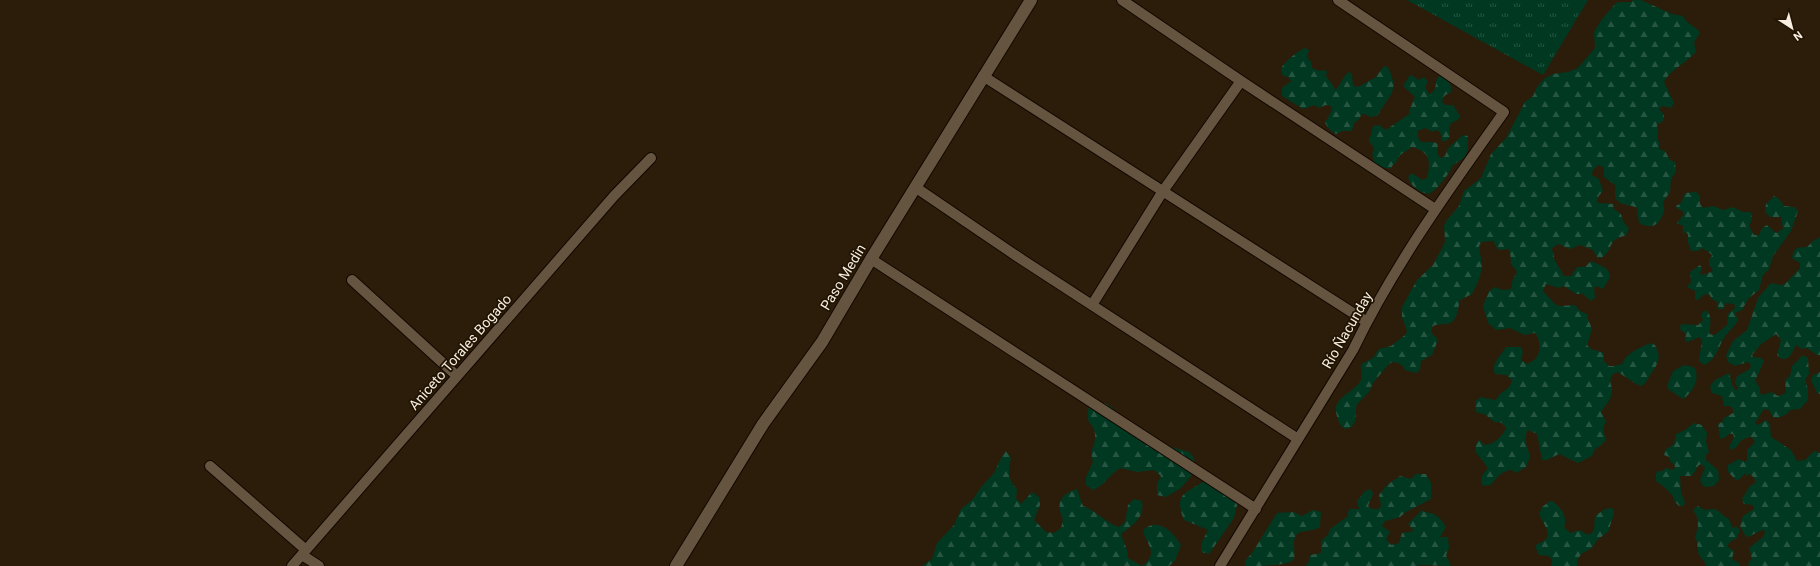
<svg xmlns="http://www.w3.org/2000/svg" width="1820" height="566" font-family="Roboto,sans-serif">
<defs>
<pattern id="forest-firs" width="22" height="20" patternUnits="userSpaceOnUse"><rect width="22" height="20" fill="#003821"/><path d="M5 1l3.5 6h-7zM16 11l3.5 6h-7z" fill="#265541"/></pattern>
<pattern id="park-tufts" width="24" height="20" patternUnits="userSpaceOnUse"><rect width="24" height="20" fill="#003821"/><path d="M3 7l-1-3M5 7V3M7 7l1-3M15 17l-1-3M17 17v-4M19 17l1-3" fill="none" stroke="#265541"/></pattern>
</defs>
<rect width="100%" height="100%" fill="#2b1d09"/>
<!-- forest -->
<path fill="url(#forest-firs)" d="M1633,0H1641L1672,14L1683,16C1687,25 1695,25 1700,33L1694,42L1696,52C1686,63 1669,71 1664,82L1674,103L1671,108L1663,106L1659,109L1664,115V120L1657,125L1658,132L1657,137L1659,142V149L1665,151L1670,160L1675,162L1676,172L1671,179L1670,192L1663,202C1663,205 1665,208 1664,211C1660,225 1652,230 1639,223L1637,208C1630,204 1616,206 1615,195C1615,191 1616,188 1615,185L1604,177V168L1599,165C1595,167 1592,170 1592,175L1599,179L1603,191L1598,197L1597,202L1599,203L1613,204L1614,209L1621,214L1623,221L1629,229L1625,236C1607,239 1614,250 1601,258L1597,257L1593,250L1580,245L1570,249L1558,244L1551,249L1554,253V259L1564,276H1571L1577,267H1585L1591,261C1599,265 1610,267 1610,277L1603,289L1596,286L1594,288L1595,298L1591,301L1583,294H1576L1564,286L1559,288L1546,284L1543,291L1555,304L1560,306L1575,305L1580,311L1587,314L1588,319L1592,329L1587,345L1591,349L1604,353V361L1609,366H1614L1622,364C1627,352 1639,348 1651,343L1655,345C1662,357 1658,364 1651,374C1647,379 1647,383 1641,386C1633,383 1626,377 1618,372L1613,374C1607,384 1613,384 1612,392C1612,399 1604,407 1601,412L1606,421L1603,429L1606,440L1600,446L1595,449L1592,456L1578,463L1559,454L1547,460H1542L1537,434L1528,430C1522,439 1528,448 1530,457L1526,467L1516,473L1512,470C1501,471 1497,477 1491,485L1483,486C1478,479 1483,474 1488,468L1475,451L1476,444L1479,440L1485,445C1494,444 1502,437 1506,428L1502,423L1494,422L1486,415L1476,412L1475,402L1480,397L1495,400C1497,399 1498,397 1499,395C1504,390 1511,388 1512,380L1506,375L1495,374C1490,365 1501,355 1506,347H1521L1523,352L1521,360L1527,364C1530,362 1534,361 1536,358C1541,353 1540,337 1535,333L1524,335L1510,328L1496,330L1488,323L1483,306L1489,291L1495,287L1503,290L1511,289L1513,279L1517,272L1511,264L1510,251L1508,249L1498,250L1493,241L1482,242L1479,246L1482,266L1480,277L1472,294L1460,300C1458,306 1459,311 1456,316C1450,330 1440,320 1432,327L1431,332L1438,340L1432,355L1421,361L1420,370L1416,373L1405,370L1402,365L1398,363L1392,362L1388,365L1373,383L1369,392L1357,404C1354,413 1359,421 1350,428L1345,429C1340,426 1338,421 1337,416C1330,397 1354,394 1361,380C1363,375 1360,369 1361,364L1373,358L1379,349L1391,346L1405,335L1407,331L1402,317V307L1417,280L1433,265L1443,246L1445,241L1444,226L1446,221L1459,206L1464,191L1481,178L1491,154L1506,138L1525,102L1533,96L1537,87L1544,79L1553,74L1568,72L1578,68L1595,48L1594,32L1602,19L1616,3L1621,2H1631Z
M1305,48L1309,50L1307,57L1311,62L1312,68L1319,71L1326,70L1327,73L1325,75L1333,85L1335,90C1341,86 1342,76 1349,72L1352,74L1353,85L1358,87L1376,77L1383,67L1386,66L1389,69L1394,83L1392,93L1377,116L1371,117L1364,114H1362L1359,119L1354,123L1352,131H1343L1336,134L1330,130L1325,123L1332,110L1331,106L1326,105L1319,108L1315,105L1303,109L1282,96V88L1291,81L1288,77L1282,75L1281,68C1287,60 1296,52 1305,48Z
M1410,75L1413,76L1418,80L1424,77L1428,82L1425,87L1429,94C1437,92 1435,84 1437,78L1441,75C1446,80 1453,84 1451,92L1444,96L1442,102L1446,105H1453L1460,116L1458,120L1451,123L1449,130L1450,137L1446,141H1442L1440,132L1436,130L1433,132L1425,128L1418,131V137L1420,141C1426,144 1432,140 1438,144L1437,154L1441,158L1445,156L1448,148L1463,135L1468,136V149L1464,158L1453,165L1448,174L1437,188L1429,194C1420,193 1410,186 1408,177L1412,173L1422,180L1427,178C1431,161 1430,152 1412,147L1400,155L1396,162L1392,166V168C1380,170 1368,161 1374,148L1369,141L1373,126L1379,125L1386,130L1409,114V111L1415,97L1403,86Z
M1696,192L1700,196V204L1703,208L1713,206L1723,210L1733,207L1743,212H1751L1752,219L1749,226L1754,235H1759L1762,228L1767,225L1776,233L1783,229L1781,217H1770L1765,212L1766,204L1774,196L1779,199L1784,206L1794,207L1798,211L1791,231L1773,256L1769,269L1763,275L1759,290L1748,299L1742,310L1735,313L1738,320C1734,327 1731,329 1726,335C1718,345 1718,359 1704,365L1699,361L1702,340L1699,337L1688,342L1685,341L1686,334L1680,329L1681,324L1698,325L1703,320L1701,314L1706,310C1713,316 1710,326 1709,334L1715,335L1727,325L1728,314L1735,308L1734,304L1726,303L1723,309H1718L1717,302L1712,299L1709,294L1703,295L1698,300H1695V291L1687,287L1691,282L1690,272L1700,265L1702,268L1700,273L1702,275L1711,272L1713,270L1709,265V259L1712,256L1711,254L1702,248L1698,251H1691L1688,243V234L1683,232V226L1677,223L1684,214L1681,210L1677,209L1676,206L1681,203L1685,193Z
M1820,237V355H1817L1807,348L1802,349L1796,345C1792,352 1788,366 1777,355L1781,340L1776,334L1761,344L1752,355L1753,357L1761,358L1764,361L1755,381L1760,388V393L1762,395L1772,392L1778,396L1786,393L1785,380L1790,376L1792,366L1803,355L1808,358L1809,374L1805,380L1808,389V400L1800,409L1790,410L1787,414L1778,418L1773,417L1769,410L1764,409L1755,423L1757,425L1767,420L1770,425L1771,437L1791,450L1797,461L1805,460L1814,451L1820,453V566H1749L1748,563L1752,559L1749,548L1763,537L1765,532L1764,530C1757,531 1753,536 1746,537L1740,526L1743,516L1754,509L1753,505L1744,504L1742,499L1750,486L1755,483C1756,478 1752,476 1749,474L1746,476L1745,473L1740,479L1736,480L1728,472V465L1739,459L1745,462L1747,460V450L1755,442L1752,437C1737,438 1741,447 1731,450L1729,447L1734,437L1733,434H1729L1723,439L1720,438L1718,424L1722,422L1724,418L1733,413V409L1730,406H1724L1722,396L1712,393L1710,386L1715,380L1729,373L1733,387L1736,390L1738,389L1735,382L1737,376L1750,369L1751,365L1748,362L1735,366L1728,362L1726,355L1733,341L1747,330L1758,298L1771,283L1780,285L1785,284L1800,268V263L1793,259L1792,257C1794,247 1799,247 1807,247L1813,241Z
M1684,365L1694,367C1701,378 1693,392 1683,399L1669,390L1667,386L1673,371Z
M1820,372V394L1817,393L1811,380L1813,375Z
M1096,403H1104L1112,407L1117,413L1143,433L1151,434L1165,445L1189,452L1194,458L1195,467L1192,475L1181,488L1166,497L1157,495V484L1161,476L1154,470L1137,472L1120,468C1109,475 1105,485 1093,490L1086,485V477L1093,462C1089,449 1095,447 1095,437C1096,423 1083,425 1089,407Z
M1694,423L1702,425L1707,433L1706,441L1709,452L1706,455V460L1718,470L1719,480L1714,486L1706,487L1703,486L1700,480L1705,468L1701,464L1698,466L1692,476H1680L1681,493L1685,502L1683,506H1679L1675,502C1674,494 1663,486 1656,481V474L1658,471H1663L1666,468L1674,470L1675,466L1670,461L1669,457L1664,455L1665,450L1674,444L1676,434L1685,430Z
M1006,451L1011,458C1008,471 1007,479 1017,489L1016,498L1021,504L1032,492L1039,497L1040,505L1034,520L1046,532L1054,533L1061,528L1063,520C1056,503 1059,495 1077,489L1083,506C1097,511 1104,522 1119,527L1125,522L1128,505L1134,499L1142,501C1145,518 1133,525 1121,534L1127,550L1128,558L1142,566C1160,553 1146,545 1143,530C1158,517 1172,531 1181,545L1175,561L1169,566H922L932,559L937,543L954,525L961,509L973,499L982,486L994,473L1001,458Z
M1416,474H1426L1431,483V499L1406,512L1400,517L1385,521L1382,526L1390,532L1386,539L1391,545L1399,543L1402,533L1414,531L1408,524L1422,510C1426,513 1427,512 1431,513C1438,515 1442,521 1446,527L1440,537H1448L1449,548L1446,555L1451,566L1420,565L1417,566H1306L1309,561L1310,555L1321,553V541L1328,535L1330,529L1347,517L1349,509H1359L1357,501L1365,491L1371,489L1373,494L1368,506L1372,509H1379L1381,505L1379,495L1387,485L1400,476L1411,479Z
M1216,476L1229,487L1238,501L1234,518L1209,554L1201,552V544L1208,530L1184,520C1171,489 1193,493 1208,477Z
M1550,501H1552C1561,507 1568,517 1564,527L1570,533L1580,530L1586,534H1591L1594,530L1595,516L1605,509L1611,508L1613,509L1614,514L1608,532L1597,540L1592,548L1581,554L1578,559L1577,566H1551L1552,560L1549,556L1539,555L1535,546C1538,543 1544,542 1546,539C1552,533 1541,520 1539,514L1542,507Z
M1698,506L1705,510C1708,510 1710,509 1712,509C1719,508 1723,517 1729,519L1732,527L1734,528L1736,526L1740,530L1737,538L1731,541L1727,546L1734,551L1732,559L1739,563L1740,566H1706C1705,561 1704,562 1701,558C1696,552 1699,543 1695,537L1698,527L1697,517L1693,510Z
M1313,510L1321,512L1320,527C1313,532 1300,530 1297,534C1291,542 1296,551 1294,559C1291,566 1255,566 1246,566L1245,561L1252,553L1277,513L1293,512L1302,516Z"/>
<!-- park -->
<path fill="url(#park-tufts)" d="M1407,0H1588L1543,75Z"/>
<g fill="none" stroke-linecap="round" stroke-linejoin="round">
<!-- street casing -->
<g stroke="#130700" stroke-width="12">
<path id="street" d="M1122,0L1241,81L1435,209
M983,76L1367,322
M915,187L1018,257L1298,439
M871,259L1256,509
M352,280L457,376
M1092,305L1163,191L1241,81
M210,466L306,550
M302,555L319,566
M292,566L614,196L651,158
M1220,566L1353,350C1394,265 1450,188 1504,112L1338,0"/>
</g>
<!-- secondary casing -->
<g stroke="#130700" stroke-width="14">
<path id="secondary" d="M676,566L763,424L822,342L871,259L1031,0"/>
</g>
<!-- street -->
<use href="#street" stroke="#655540" stroke-width="10"/>
<!-- secondary -->
<use href="#secondary" stroke="#655540" stroke-width="12"/>
</g>
<g text-anchor="middle" dominant-baseline="central" stroke-width="3.5" stroke-linejoin="round" paint-order="stroke">
<!-- street labels -->
<g font-size="14" fill="#f7ede1" stroke="#211402">
<text transform="translate(843 277) rotate(-59)">Paso Medin</text>
<text transform="translate(1347 330) rotate(-60)">Río Ñacunday</text>
<text transform="translate(460 352) rotate(-49)">Aniceto Torales Bogado</text>
</g>
</g>
<!-- north arrow -->
<g transform="translate(1792 28) rotate(144)" stroke="#211402" stroke-width="3" paint-order="stroke">
<path d="M0-3L7 15L0 10L-7 15Z" fill="#f7ede1"/>
<text y="-6" font-size="11" font-weight="bold" text-anchor="middle" fill="#f7ede1">N</text>
</g>
</svg>
